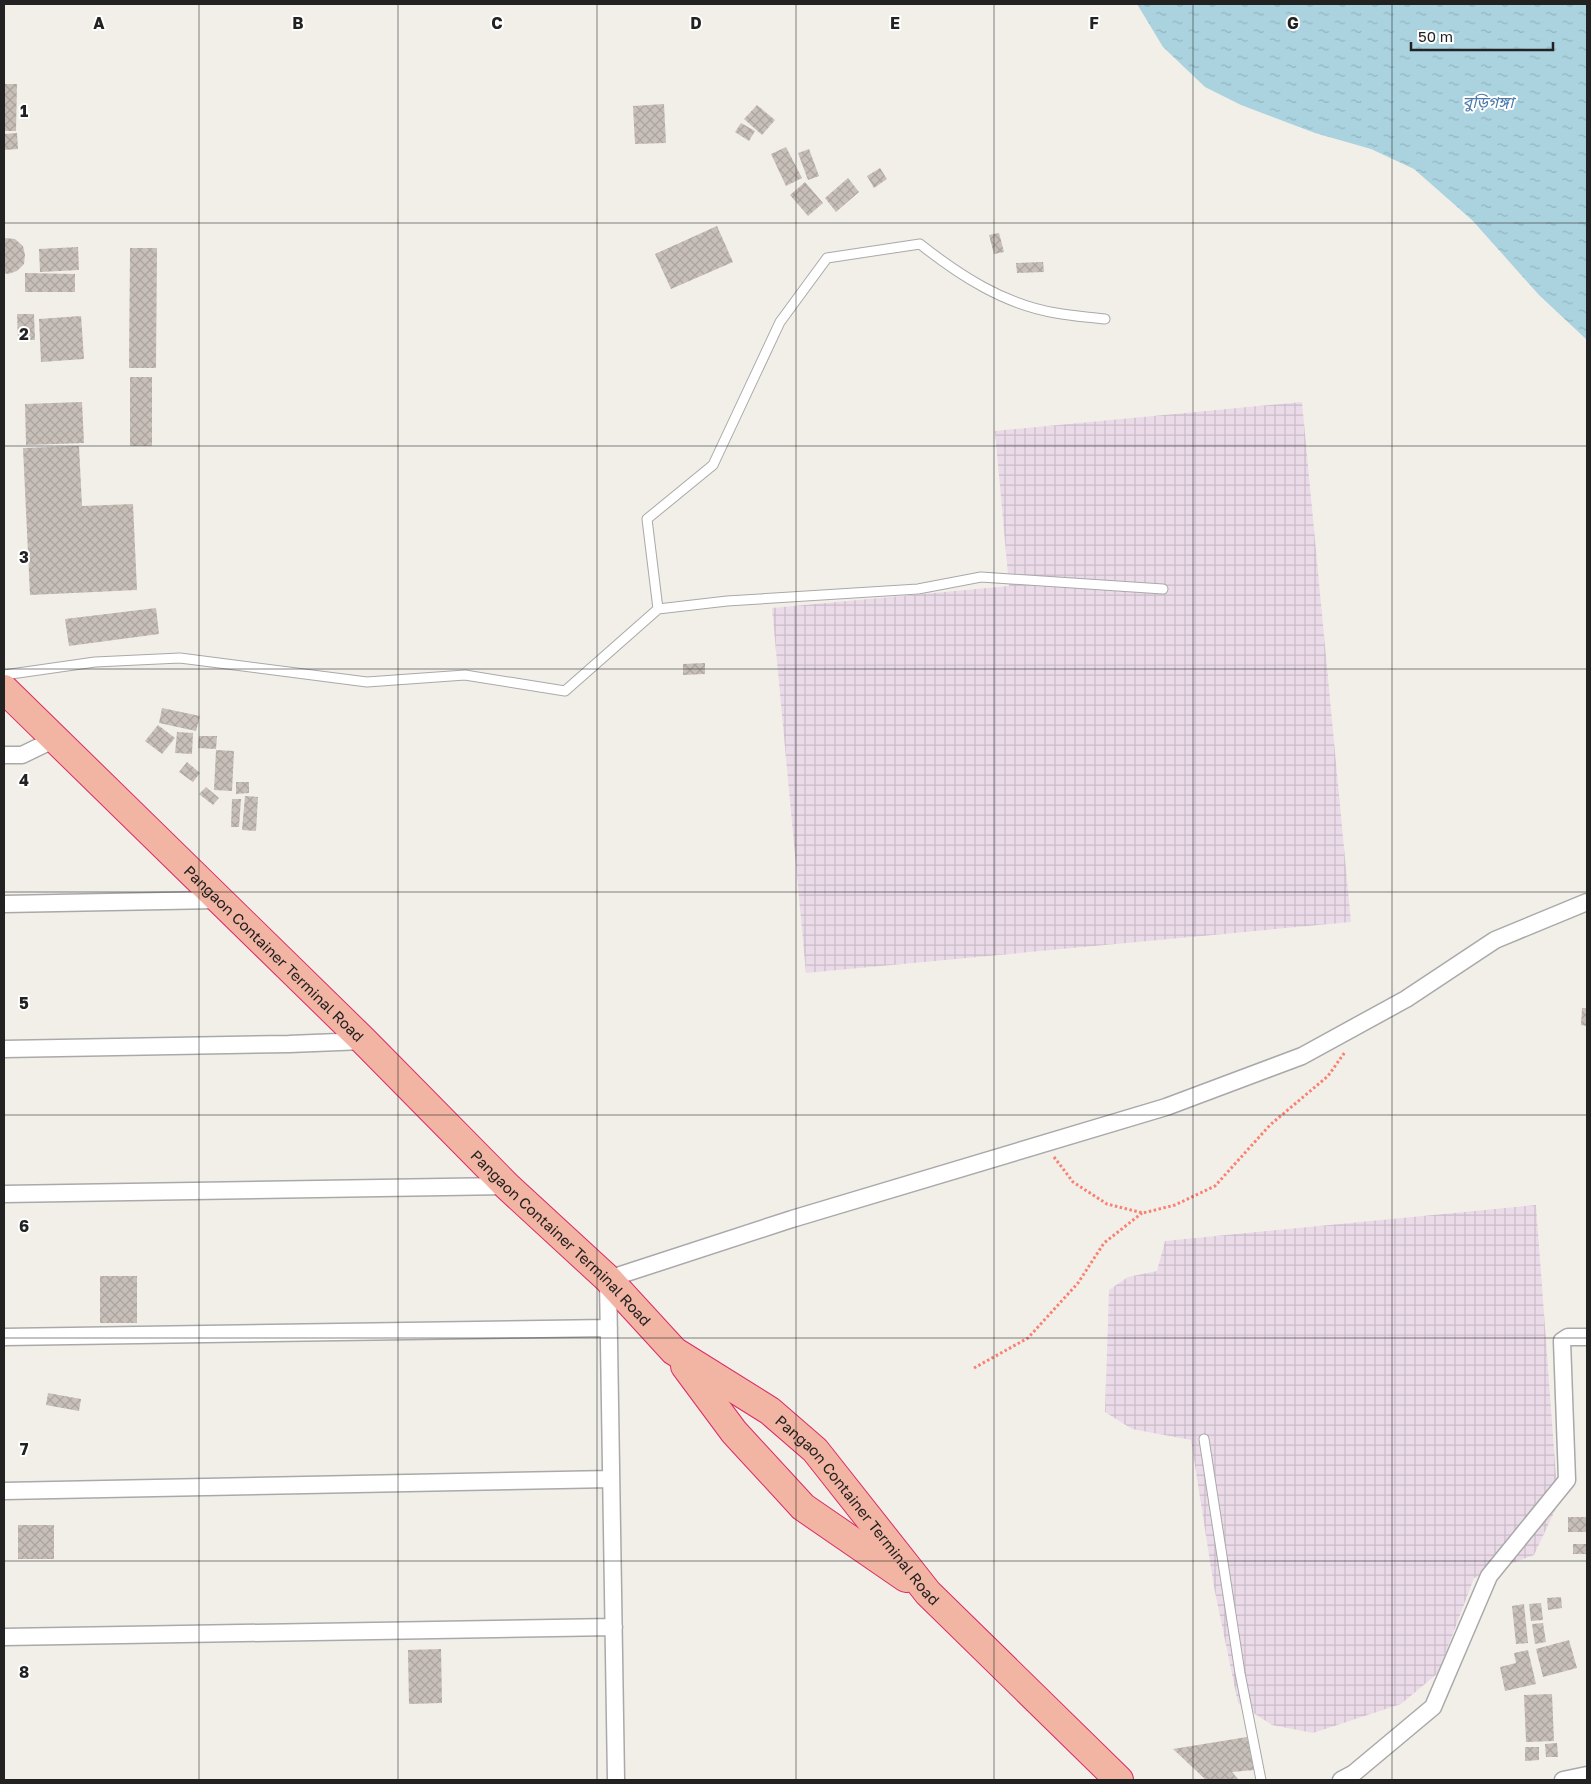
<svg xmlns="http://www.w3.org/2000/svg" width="1591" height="1784" font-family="'Golos Text','Noto Sans Bengali',sans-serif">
<defs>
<pattern id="industrial-grid" width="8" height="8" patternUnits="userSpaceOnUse" patternTransform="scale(1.25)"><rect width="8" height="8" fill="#ebdbe8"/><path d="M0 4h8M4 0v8" fill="none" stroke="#c9bcc7"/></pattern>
<pattern id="water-ripples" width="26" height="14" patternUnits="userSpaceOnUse" patternTransform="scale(1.25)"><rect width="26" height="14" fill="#aad3df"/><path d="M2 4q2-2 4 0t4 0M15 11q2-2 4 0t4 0" fill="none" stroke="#92b5bf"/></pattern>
<pattern id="building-cross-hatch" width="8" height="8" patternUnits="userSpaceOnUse" patternTransform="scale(1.25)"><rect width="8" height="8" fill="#c7bfb8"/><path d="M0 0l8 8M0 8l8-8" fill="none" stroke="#aba49e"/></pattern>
</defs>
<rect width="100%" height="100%" fill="#f2efe9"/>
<!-- industrial -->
<path fill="url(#industrial-grid)" d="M1302,402L1351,922L806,973L772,608L1009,586L995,431Z
M1536,1205L1558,1504L1534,1555L1474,1578L1438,1673L1401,1704L1313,1733L1272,1725L1238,1703L1214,1587L1191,1440L1132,1429L1105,1412L1109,1290L1128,1277L1157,1271L1165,1241Z"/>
<!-- water -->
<path fill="url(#water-ripples)" d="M1137,4H1587V340L1539,295L1472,220L1414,169L1371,149L1315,133L1241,105L1205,87L1163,47Z"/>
<!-- building -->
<path fill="url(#building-cross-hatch)" d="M4,84H17L16,131H4Z
M664,104L666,143L635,144L633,106Z
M757,105L775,120L762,135L744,119Z
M741,123L755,131L749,141L735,132Z
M17,133L18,149L4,150V134Z
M786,147L802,178L786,186L771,154Z
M809,149L819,176L808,180L798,153Z
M880,168L887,179L874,188L867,176Z
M848,178L859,192L836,212L825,198Z
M805,182L823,203L808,216L790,195Z
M717,226L733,262L671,289L655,254Z
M999,233L1004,252L994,254L989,235Z
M4,238L15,239L23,246L25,255L24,264L17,271L8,274L4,273Z
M78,247L79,270L40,272L39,249Z
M130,248H157L156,368H129Z
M1043,262L1044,272L1017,273L1016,263Z
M25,273L75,274V292H25Z
M17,314H34L35,340H18Z
M81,316L84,359L41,362L39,319Z
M130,377H152V446H130Z
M82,402L84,443L26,445L25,404Z
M79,446L82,506L133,504L137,590L30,595L23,448Z
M156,608L159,634L69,646L65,619Z
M705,663V674L683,675V664Z
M162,708L200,716L196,731L159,723Z
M158,725L175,738L162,754L145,741Z
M177,732L193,733L192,754L175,753Z
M199,736H217L216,749L198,748Z
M216,750L234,751L232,791L214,790Z
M187,762L200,773L193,782L179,772Z
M236,782H249V793L236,794Z
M206,787L219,798L213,805L199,794Z
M245,796L258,797L256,831L242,830Z
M232,799H241L239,827H231Z
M1582,1008H1587V1026L1581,1025Z
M100,1276H137V1323H100Z
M48,1393L81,1399L79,1411L46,1405Z
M1568,1517H1587V1532H1568Z
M18,1525H54V1559H18Z
M1573,1544H1587V1554H1573Z
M1561,1597L1562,1608L1548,1610L1547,1598Z
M1541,1603L1543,1620L1531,1621L1529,1604Z
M1524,1604L1528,1643L1516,1644L1512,1606Z
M1543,1623L1546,1642L1535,1644L1532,1624Z
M1569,1640L1577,1668L1543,1677L1536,1649Z
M441,1649L442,1703L409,1704L408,1650Z
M1528,1650L1536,1684L1505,1691L1500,1667L1516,1663L1514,1653Z
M1552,1694L1554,1741L1526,1742L1524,1695Z
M1247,1737L1254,1770L1232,1772L1239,1780H1206L1173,1749Z
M1557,1743L1558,1757H1546L1545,1744Z
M1525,1747H1539V1760L1525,1761Z"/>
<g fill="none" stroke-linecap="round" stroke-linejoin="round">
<!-- service casing -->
<g stroke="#a9a9a9" stroke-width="11">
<path id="service" d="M658,609L647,519L713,465L780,322L827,258L920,244C959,275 1005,305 1056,313C1072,316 1089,317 1105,319
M4,675L95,662L180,658L367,682L465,675L565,691L658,609L727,601L918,589L981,577L1163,589
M1204,1439L1240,1673L1261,1780"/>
</g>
<!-- minor casing -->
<g stroke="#a9a9a9" stroke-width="19">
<path id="minor" d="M4,755H22L53,740
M4,904L217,900
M4,1049L289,1044L364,1041
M4,1194L507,1186
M4,1337L609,1328
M4,1491L611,1479
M4,1637L614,1627
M616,1780L608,1279L792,1219L1166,1107L1302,1056L1406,999L1495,940L1587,902
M1341,1780L1354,1773L1433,1707L1489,1576L1567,1480L1562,1341L1568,1337H1587
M1563,1780L1587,1775"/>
</g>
<!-- trunk casing -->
<g stroke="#dc2a67" stroke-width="30">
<g id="trunk">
<path id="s1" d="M4,689L364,1041L507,1186L608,1279L674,1351L770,1411L815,1450L928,1593L1119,1780"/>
<path d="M685,1366L734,1432L803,1507L906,1578"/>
</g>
</g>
<!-- path -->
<path stroke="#fa8072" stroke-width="3" stroke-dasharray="2.5 2.5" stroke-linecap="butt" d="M1054,1157L1073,1182L1107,1204L1143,1213L1175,1205L1215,1186L1270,1125L1328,1076L1345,1052
M974,1368L1028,1338L1078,1283L1104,1243L1142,1213"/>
<!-- service -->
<use href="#service" stroke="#fff" stroke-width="9"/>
<!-- minor -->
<use href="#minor" stroke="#fff" stroke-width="16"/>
<!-- trunk -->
<use href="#trunk" stroke="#f2b4a3" stroke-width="28"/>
</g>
<!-- grid -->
<path fill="none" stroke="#222" stroke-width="1" stroke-opacity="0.55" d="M199,4V1780M398,4V1780M597,4V1780M796,4V1780M994,4V1780M1193,4V1780M1392,4V1780M4,223H1587M4,446H1587M4,669H1587M4,892H1587M4,1115H1587M4,1338H1587M4,1561H1587"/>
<g text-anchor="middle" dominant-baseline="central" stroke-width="4" stroke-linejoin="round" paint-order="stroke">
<!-- street labels -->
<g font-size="15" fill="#222" stroke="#fff">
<text stroke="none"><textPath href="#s1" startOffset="378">Pangaon Container Terminal Road</textPath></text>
<text stroke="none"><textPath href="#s1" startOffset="782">Pangaon Container Terminal Road</textPath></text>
<text stroke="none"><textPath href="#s1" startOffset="1188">Pangaon Container Terminal Road</textPath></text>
</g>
<!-- water labels -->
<g font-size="16" font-style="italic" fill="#4a7aab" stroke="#fff">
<text x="1488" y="102">বুড়িগঙ্গা</text>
</g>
</g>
<g font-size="16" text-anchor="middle" font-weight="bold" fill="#222" stroke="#fff" stroke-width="4" stroke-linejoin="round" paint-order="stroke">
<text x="99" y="29">A</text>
<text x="298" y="29">B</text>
<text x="497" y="29">C</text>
<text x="696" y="29">D</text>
<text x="895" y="29">E</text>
<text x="1094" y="29">F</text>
<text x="1293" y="29">G</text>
<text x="24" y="117">1</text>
<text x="24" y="340">2</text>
<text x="24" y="563">3</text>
<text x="24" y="786">4</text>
<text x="24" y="1009">5</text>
<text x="24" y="1232">6</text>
<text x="24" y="1455">7</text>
<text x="24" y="1678">8</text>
</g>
<!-- border -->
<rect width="1591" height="1784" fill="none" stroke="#222222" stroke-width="10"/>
<!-- scale -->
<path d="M1411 42v8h142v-8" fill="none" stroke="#222222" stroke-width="2.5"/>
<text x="1418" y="42" font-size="15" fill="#222222" stroke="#ffffff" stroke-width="4" paint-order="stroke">50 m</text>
</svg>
